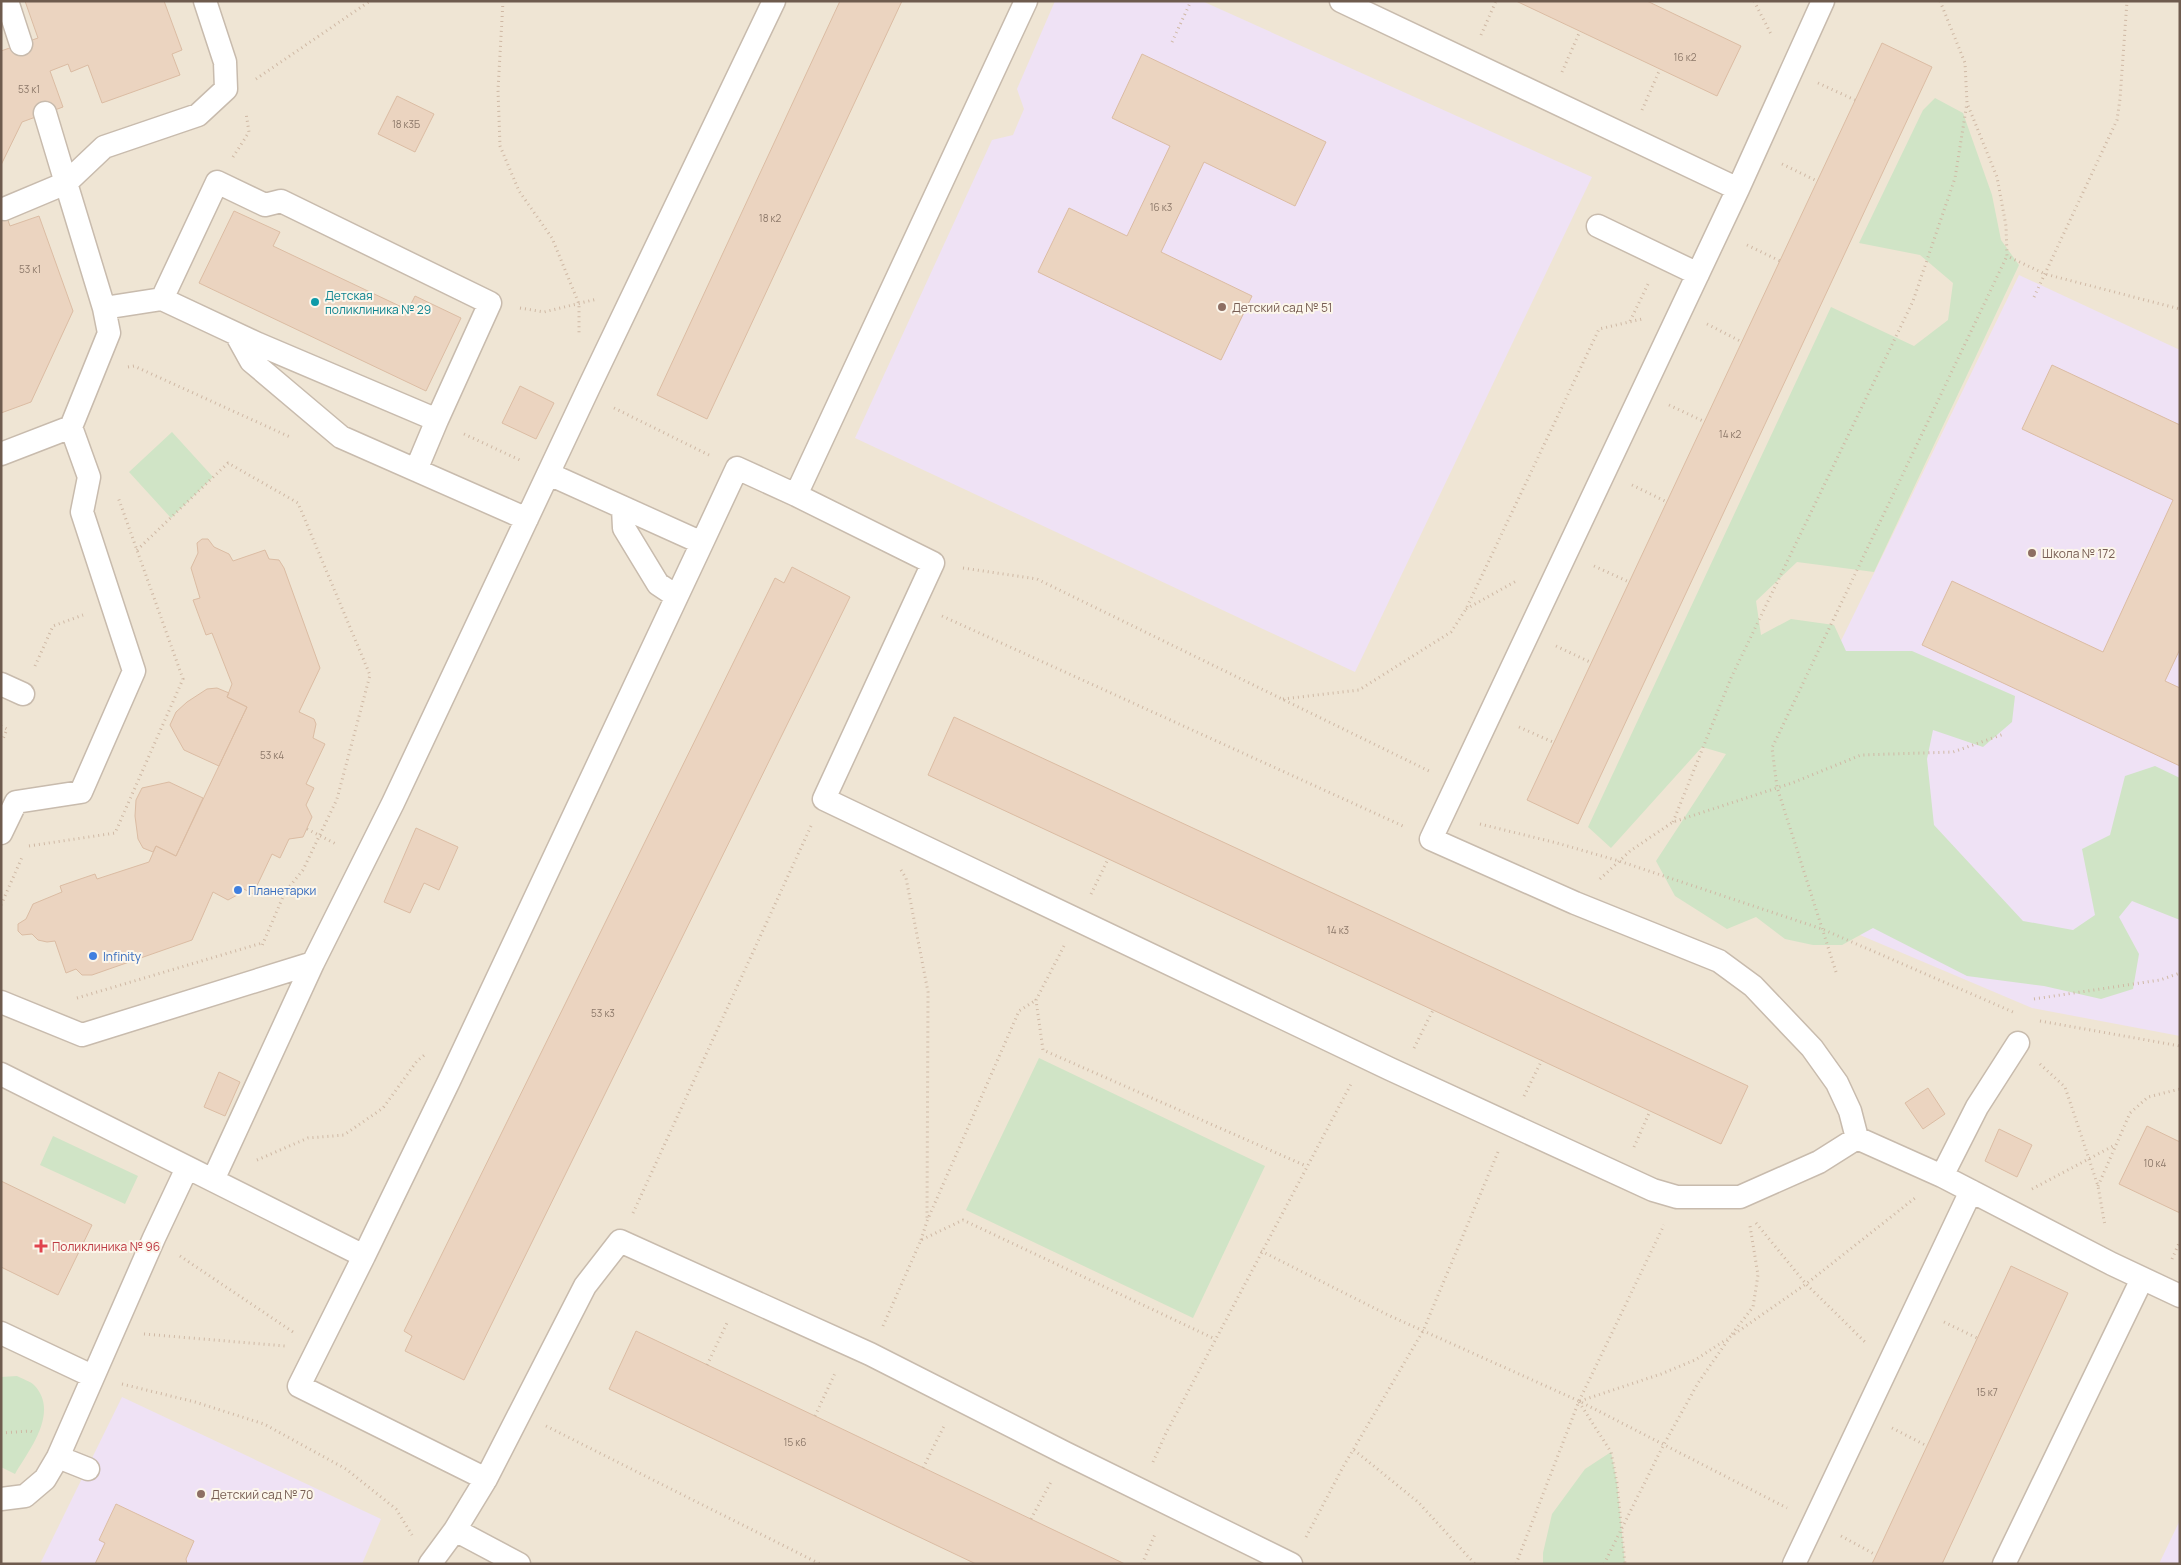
<svg xmlns="http://www.w3.org/2000/svg" width="2181" height="1565" font-family="Manrope,sans-serif">
<rect width="100%" height="100%" fill="#f9f2e5"/>
<!-- residential -->
<path fill="#efe5d4" d="M1,1H2180V1564H1Z"/>
<!-- education -->
<path fill="#efe2f5" d="M1055,1H1202L1592,177L1355,672L855,438L992,140L1013,135L1018,123L1024,109L1017,89Z
M2019,275L2180,350V1036L2032,1008L1834,924L1785,756Z
M122,1397L381,1519L362,1564H40Z
M2180,1520V1564H2159Z"/>
<!-- green -->
<path fill="#d0e4c6" d="M1935,98L1963,113L1992,195L2001,240L2019,265L1874,572L1797,562L1756,601L1761,635L1791,619L1834,625L1846,651H1912L2015,696L2012,722L1983,747L1933,730L1927,759L1934,825L2023,921L2073,930L2095,915L2082,849L2110,835L2125,776L2155,766L2180,778V920L2132,901L2119,917L2139,954L2133,989L2101,999L2044,986L1967,976L1873,928L1842,945H1813L1785,939L1756,917L1727,929L1675,896L1656,861L1726,754L1702,747L1611,848L1588,827L1831,307L1914,346L1948,320L1953,283L1920,255L1859,243L1923,110Z
M172,432L213,477L171,518L129,472Z
M1039,1058L1265,1166L1193,1318L966,1210Z
M53,1136L138,1176L125,1204L40,1165Z
M17,1376C22,1379 30,1381 34,1385C60,1412 29,1450 15,1474L1,1467V1377Z
M1611,1452L1617,1483L1625,1564H1543V1553L1552,1514L1585,1469Z"/>
<!-- building -->
<path fill="#ebd4c0" stroke="#dbbca3" d="M25,1H164L182,50L172,54L180,75L102,103L88,65L71,72L68,64L50,71L63,107L22,122L1,165V51L38,38Z
M840,1H902L707,419L657,395Z
M1516,1H1647L1741,46L1717,96Z
M1882,43L1932,67L1578,824L1527,800Z
M1142,54L1326,142L1295,206L1204,162L1161,252L1252,296L1221,360L1038,272L1069,208L1127,236L1170,146L1112,118Z
M397,96L434,114L415,152L378,134Z
M1,201L10,226L39,216L73,311L31,402L1,413Z
M234,211L280,232L273,246L408,310L415,296L461,318L426,391L199,283Z
M2052,365L2180,425V649L2165,681L2180,688V766L1922,645L1952,581L2103,652L2173,500L2022,429Z
M520,386L554,403L536,439L502,423Z
M202,539H208L214,547L229,554L233,561L265,550L269,559L279,560L284,568L320,668L299,712L314,719L316,724L313,738L325,744L306,784L314,788L306,805L312,817L303,837L289,839L280,858L272,854L253,894L242,888L239,894L228,900L213,892L192,940L92,975H82L76,969L66,973L55,941L47,942L38,940L32,934L22,935L18,931V924L26,919L33,904L62,892L60,886L95,874L97,879L149,862L156,846L176,856L247,707L227,697L232,684L212,633L206,635L193,600L200,598L191,568L198,553L197,543Z
M792,567L850,597L464,1380L405,1351L412,1336L404,1331L775,578L784,583Z
M217,688L229,693L227,697L247,707L219,766L184,750L170,725L176,712L187,702L207,689Z
M954,717L1748,1086L1721,1144L928,775Z
M169,782L203,798L176,856L156,846L153,852L143,848L138,839L135,816L136,800L142,788Z
M416,828L458,847L439,890L424,883L410,913L384,902Z
M219,1072L240,1082L225,1116L204,1107Z
M1928,1088L1945,1114L1923,1129L1905,1103Z
M2147,1126L2180,1142V1213L2119,1184Z
M1999,1129L2032,1145L2017,1177L1985,1161Z
M1,1181L92,1225L58,1295L1,1267Z
M2011,1266L2068,1293L1942,1564H1872Z
M636,1331L815,1416L1125,1564H976L896,1526L609,1389Z
M116,1504L194,1541L186,1559L187,1564H95L105,1543L99,1540Z"/>
<g fill="none" stroke-linecap="round" stroke-linejoin="round">
<!-- lane casing -->
<g stroke="#c8bbad" stroke-width="25">
<path id="lane" d="M7,1L21,44
M1341,1L1738,189
M1823,1L1738,189L1431,839L1575,903L1719,961L1753,986L1812,1048L1837,1083L1850,1111L1857,1138
M4,209L66,183L45,113
M1598,226L1698,274
M104,308L162,299L217,182L265,205L281,201L490,303L437,420L258,344L162,299
M236,334L251,361L341,437L527,519
M1,454L71,427L109,333L104,308L66,183L104,147L198,115L226,89L225,62L205,1
M416,470L437,420
M549,474L702,543L737,468L796,495L933,563L824,799L1390,1069L1653,1190L1677,1197H1740L1819,1162L1857,1138L1942,1176L2112,1264L2180,1296
M796,495L1026,1
M623,508L624,528L658,584L676,596
M1,684L23,694
M1,833L16,802L81,792L134,671L82,512L89,477L71,427
M1,1002L82,1035L313,963
M1,1074L364,1256L299,1386L486,1479
M1942,1176L1977,1107L2018,1043
M213,1180L313,963L393,803L589,387L774,1
M364,1256L449,1081L702,543
M1,1333L92,1376
M58,1457L88,1469
M1,1499L25,1496L45,1479L58,1457L154,1238L187,1168
M455,1530L519,1564
M430,1564L455,1530L486,1479L585,1286L620,1241L870,1354L1065,1453L1291,1564
M1794,1564L1971,1191
M2004,1564L2142,1279"/>
</g>
<!-- path -->
<path stroke="#cfb8a4" stroke-width="3" stroke-dasharray="1 4" stroke-linecap="butt" d="M503,1L498,90L500,146L519,191L552,238L579,304V333
M1754,1L1772,36
M1940,1L1965,63L1967,103L1997,177L2006,226L2007,256L2045,274L2180,309
M1481,35L1496,1
M1172,42L1191,1
M1562,72L1580,31
M256,79L370,1
M1818,83L1855,100
M1642,110L1660,69
M233,157L249,132L246,113
M1782,164L1817,181
M1747,245L1780,261
M2034,297L2117,120L2120,99L2127,1
M520,308L544,312L597,299
M1630,321L1648,284
M1707,324L1742,342
M128,367L134,366L290,437
M1669,405L1705,422
M614,408L709,455
M464,434L522,461
M1632,485L1667,502
M137,550L228,463L298,503L370,675L337,799L303,870L285,892L261,948
M1594,566L1629,582
M963,568L1037,579L1429,771
M1466,609L1518,580
M942,616L1403,826
M1556,646L1592,663
M35,666L53,626L83,615
M1283,699L1359,690L1451,632L1466,609L1599,329L1642,319
M1,726L7,729L3,739
M1519,727L1555,743
M1673,822L1731,678L1913,301L1955,178L1967,103
M1480,824L1557,843L1619,861L1822,929L2013,1012
M307,829L338,845
M29,846L115,833L183,679L118,497
M901,870L906,878L928,992L927,1221
M1600,879L1630,851L1673,822L1792,783L1861,755L1953,752L2004,734
M1091,894L1108,859
M1,905L23,855
M1064,946L1036,1000L1043,1050L1306,1166
M1836,972L1777,787L1772,748L2007,256
M77,998L262,943
M2034,999L2160,980L2180,973
M2040,1021L2180,1046
M1414,1048L1433,1010
M2040,1064L2065,1087L2098,1186L2105,1226
M1524,1096L1542,1060
M1634,1147L1650,1111
M257,1160L308,1138L344,1135L383,1108L417,1061L427,1053
M2098,1186L2130,1113L2148,1097L2180,1089
M2032,1189L2115,1145
M633,1213L811,826
M1756,1223L1806,1284L1865,1342
M921,1240L927,1221L1019,1011L1036,1000
M1261,1251L1388,1315L1579,1401L1787,1508
M180,1256L293,1332
M2172,1259L2180,1241
M1944,1322L1977,1338
M883,1326L921,1240L963,1220L1215,1339
M144,1334L285,1346
M1732,1334L1753,1307L1758,1275L1750,1226
M707,1365L727,1323
M122,1384L195,1402L264,1424L346,1469L396,1509L412,1535
M1580,1401L1661,1374L1695,1360L1727,1339
M1579,1402L1611,1452L1617,1483L1625,1564
M815,1416L836,1371
M546,1426L820,1564
M1892,1428L1927,1446
M1,1433L30,1431L35,1433
M1354,1450L1418,1502L1475,1564
M1153,1462L1166,1433L1351,1084
M923,1468L944,1426
M1031,1519L1052,1480
M1841,1536L1876,1555
M1306,1537L1343,1467L1423,1331L1498,1152
M1142,1564L1156,1532
M1516,1564L1579,1401L1664,1225
M1604,1564L1663,1446L1698,1383L1730,1337L1806,1284L1915,1198"/>
<!-- lane -->
<use href="#lane" stroke="#fff" stroke-width="22"/>
</g>
<!-- markers -->
<circle fill="#0f9aa8" stroke="#fcf6eb" stroke-width="2" cx="315" cy="302" r="5"/>
<g fill="#8d6e63" stroke="#fcf6eb" stroke-width="2">
<circle cx="1222" cy="307" r="5"/>
<circle cx="2032" cy="553" r="5"/>
<circle cx="201" cy="1494" r="5"/>
</g>
<g fill="#3f7fe0" stroke="#fcf6eb" stroke-width="2">
<circle cx="238" cy="890" r="5"/>
<circle cx="93" cy="956" r="5"/>
</g>
<path fill="#e0444e" stroke="#fcf6eb" stroke-width="2" d="M38.5 1238.5h5v5h5v5h-5v5h-5v-5h-5v-5h5z"/>
<g text-anchor="middle" dominant-baseline="central" stroke-width="4" stroke-linejoin="round" paint-order="stroke">
<!-- number labels -->
<g font-size="10" fill="#8d796a">
<text x="1685" y="57">16 к2</text>
<text x="29" y="89">53 к1</text>
<text x="406" y="124">18 к3Б</text>
<text x="1161" y="207">16 к3</text>
<text x="770" y="218">18 к2</text>
<text x="30" y="269">53 к1</text>
<text x="1730" y="434">14 к2</text>
<text x="272" y="755">53 к4</text>
<text x="1338" y="930">14 к3</text>
<text x="603" y="1013">53 к3</text>
<text x="2155" y="1163">10 к4</text>
<text x="1987" y="1392">15 к7</text>
<text x="795" y="1442">15 к6</text>
</g>
<!-- culture labels -->
<g font-size="12" fill="#0d838f" stroke="#fcf6eb" text-anchor="start">
<text x="325" y="295">Детская<tspan x="325" dy="14">поликлиника № 29</tspan></text>
</g>
<!-- education labels -->
<g font-size="12" fill="#785e54" stroke="#fcf6eb" text-anchor="start">
<text x="1232" y="307">Детский сад № 51</text>
<text x="2042" y="553">Школа № 172</text>
<text x="211" y="1494">Детский сад № 70</text>
</g>
<!-- shop labels -->
<g font-size="12" fill="#366cbe" stroke="#fcf6eb" text-anchor="start">
<text x="248" y="890">Планетарки</text>
<text x="103" y="956">Infinity</text>
</g>
<!-- health labels -->
<g font-size="12" fill="#be3a42" stroke="#fcf6eb" text-anchor="start">
<text x="52" y="1246">Поликлиника № 96</text>
</g>
</g>
<!-- border -->
<rect width="2181" height="1565" fill="none" stroke="#6e5b4e" stroke-width="5"/>
</svg>
